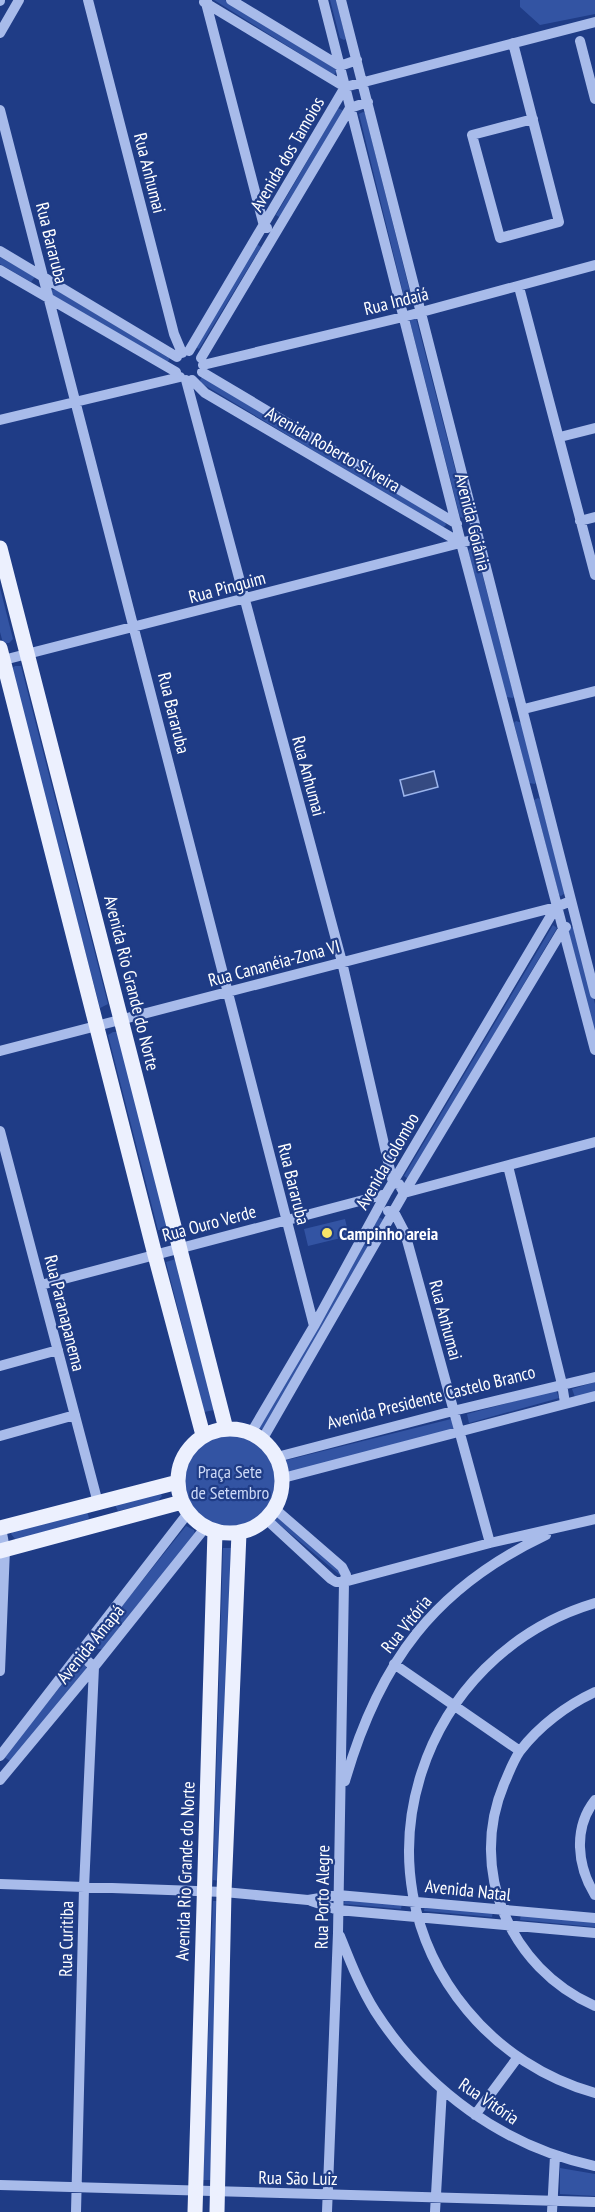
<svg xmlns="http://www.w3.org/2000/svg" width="595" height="2212" font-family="'PT Sans Narrow',sans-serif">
<rect width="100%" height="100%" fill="#1f3c86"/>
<!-- green -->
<path fill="#3354a3" d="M214,0H225L337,70L334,75Z
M330,0H336L346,39L344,40L340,38Z
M520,0H595V14L540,25L520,7Z
M338,108L344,111L281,218L276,215Z
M363,112L365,113L412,300L410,303L405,301L359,114Z
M255,243L261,247L199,349L194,346Z
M0,257L35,277L31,282L0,264Z
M52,290H56L169,358V360L167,362L52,295Z
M416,318L467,515L466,519L460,517L410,322L411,319Z
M202,377L445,522L446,525L442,528L201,383L200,380Z
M470,548L476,550L514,696L513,698L506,697L468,551Z
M0,588L13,639L9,643H3L0,632Z
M15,666H21L108,1004L100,1008L11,669Z
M516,721L522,723L536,782L535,784L529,783L514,723Z
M538,798L540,799L565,893L561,896L559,895L534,800Z
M553,925L557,928L408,1179L404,1176Z
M572,927L576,929L595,1004V1037L568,929Z
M113,1032H119L168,1227L164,1230H158L108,1035Z
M379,1217L384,1220L264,1430L259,1428Z
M345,1219L349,1236L308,1246L304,1229Z
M176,1259L214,1410L204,1412L166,1262Z
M595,1382V1392L575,1397L572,1389Z
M556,1390L559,1398L469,1423L467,1414Z
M451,1419L454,1430L286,1473L283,1461Z
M185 1481a45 45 0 1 1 90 0a45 45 0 1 1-90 0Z
M161,1493L162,1496L158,1501L118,1511L115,1505Z
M87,1511L89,1518L86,1520L16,1540L11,1534L13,1530Z
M277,1517L343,1572L340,1575L274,1520Z
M186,1526L194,1530L195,1535L102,1649H97L93,1642Z
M223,1548H231L221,1881L213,1880Z
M79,1663L86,1666V1670L12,1762L4,1757Z
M345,1898L402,1903L401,1909L344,1904Z
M213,1901H221L211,2180H203Z
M425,1905L493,1911L492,1917L424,1911Z
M521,1914L595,1921V1927L520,1920Z
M560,2168L595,2174V2196L560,2194Z"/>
<!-- water -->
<path fill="#354a81" stroke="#9bb4eb" stroke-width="1.5" d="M434,771L438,787L404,796L400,780Z"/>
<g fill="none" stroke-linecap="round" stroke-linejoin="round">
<!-- minor -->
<path stroke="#a8bbea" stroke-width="10" d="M88,0L174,334L182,353
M207,0L206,3L264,226L267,228
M231,0L340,66L357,60
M323,0L461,543L595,1050
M341,0L595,994
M0,1V0
M204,2L345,87
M0,33L19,0
M580,41L595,99
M513,43L559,222L500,238L472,135L533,119
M345,87L595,22
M0,110L314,1326
M0,251L177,357
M0,270L176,372
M519,287L595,575
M189,351L345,87
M201,358L350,108L368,102
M203,365L403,317L595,265
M202,372L457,524
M186,380L342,962L393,1183L399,1184L404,1193L595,1142
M192,380L205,393L461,543
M0,420L180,377
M560,437L595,428
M580,521L595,517
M0,661L468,541
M524,709L595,691
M0,1051L556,907L571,901
M0,1131L98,1503
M508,1166L562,1384L565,1403
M388,1211L394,1212L405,1233L490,1543
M41,1285L386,1194
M0,1366L58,1350
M251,1433L314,1326L386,1194L556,907
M0,1436L75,1415
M262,1440L404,1193L563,929L566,927
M277,1457L453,1411L595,1377
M283,1478L595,1396
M266,1519L331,1579L336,1582H344L346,1575L342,1567L275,1509
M595,1603C421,1655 349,1868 467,2010C500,2050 545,2079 595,2093
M394,1664L520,1751
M0,1671L5,1549L1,1528
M595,1692C567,1705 539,1726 520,1751C513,1761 509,1773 504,1784C468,1870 509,1968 595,2006
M0,1756L188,1513
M0,1780L94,1667L205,1528
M345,1781C379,1663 434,1588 546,1535
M595,1800C573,1828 577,1866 595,1895
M0,1884L224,1892L308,1900L338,1895L595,1918
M311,1901L338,1910L595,1933
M340,1936C350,1961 360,1987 375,2011C425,2089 504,2147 595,2166
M475,2115L518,2057
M0,2185L595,2202
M76,2212L84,1888L94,1667L79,1653
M327,2212L338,1933L344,1582L490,1543L595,1519
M435,2212L442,2089
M552,2212L555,2156"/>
<!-- major -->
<path stroke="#ecf0fe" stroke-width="15" d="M0,548L226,1429
M0,648L155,1255L203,1435
M178 1481a52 52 0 1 1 104 0a52 52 0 1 1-104 0Z
M0,1528L178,1482
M0,1551L182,1502
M195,2212L215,1531
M217,2212L224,1892L239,1533"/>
</g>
<!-- markers -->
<circle fill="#f8e568" stroke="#1f3c86" stroke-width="2" cx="327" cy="1233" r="6"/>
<g text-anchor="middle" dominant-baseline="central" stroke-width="4.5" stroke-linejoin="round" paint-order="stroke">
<!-- street labels -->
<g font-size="18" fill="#fff" stroke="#1f3c86">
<text transform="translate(287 154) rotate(-60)">Avenida dos Tamoios</text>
<text transform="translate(150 173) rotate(76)">Rua Anhumai</text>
<text transform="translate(52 243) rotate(76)">Rua Bararuba</text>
<text transform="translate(396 301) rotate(-14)">Rua Indaiá</text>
<text transform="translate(333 449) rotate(30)">Avenida Roberto Silveira</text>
<text transform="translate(473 522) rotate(76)">Avenida Goiânia</text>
<text transform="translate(227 587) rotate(-15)">Rua Pinguim</text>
<text transform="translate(174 713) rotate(76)">Rua Bararuba</text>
<text transform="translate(309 776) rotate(75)">Rua Anhumai</text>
<text transform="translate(274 963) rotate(-15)">Rua Cananéia-Zona VI</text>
<text transform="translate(132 983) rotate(76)">Avenida Rio Grande do Norte</text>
<text transform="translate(387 1161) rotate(-60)">Avenida Colombo</text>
<text transform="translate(294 1184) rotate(76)">Rua Bararuba</text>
<text transform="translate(209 1223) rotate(-15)">Rua Ouro Verde</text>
<text transform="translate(65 1313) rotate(76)">Rua Paranapanema</text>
<text transform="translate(446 1320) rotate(75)">Rua Anhumai</text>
<text transform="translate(431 1397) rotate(-14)">Avenida Presidente Castelo Branco</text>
<text transform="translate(406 1624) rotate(-51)">Rua Vitória</text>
<text transform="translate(90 1644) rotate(-51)">Avenida Amapá</text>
<text transform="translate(185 1871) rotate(-88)">Avenida Rio Grande do Norte</text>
<text transform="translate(468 1890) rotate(6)">Avenida Natal</text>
<text transform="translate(322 1897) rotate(-89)">Rua Porto Alegre</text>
<text transform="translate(66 1939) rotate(-89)">Rua Curitiba</text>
<text transform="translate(489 2101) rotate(34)">Rua Vitória</text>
<text transform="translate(298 2178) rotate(1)">Rua São Luiz</text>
</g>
<!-- poi labels -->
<g font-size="18" font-weight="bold" fill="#fff" stroke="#1f3c86" text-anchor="start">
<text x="339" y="1233">Campinho areia</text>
</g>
<!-- park labels -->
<g font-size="18" fill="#ccd9f7" stroke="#1f3c86">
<text x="230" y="1471">Praça Sete<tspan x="230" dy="21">de Setembro</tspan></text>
</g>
</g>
</svg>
